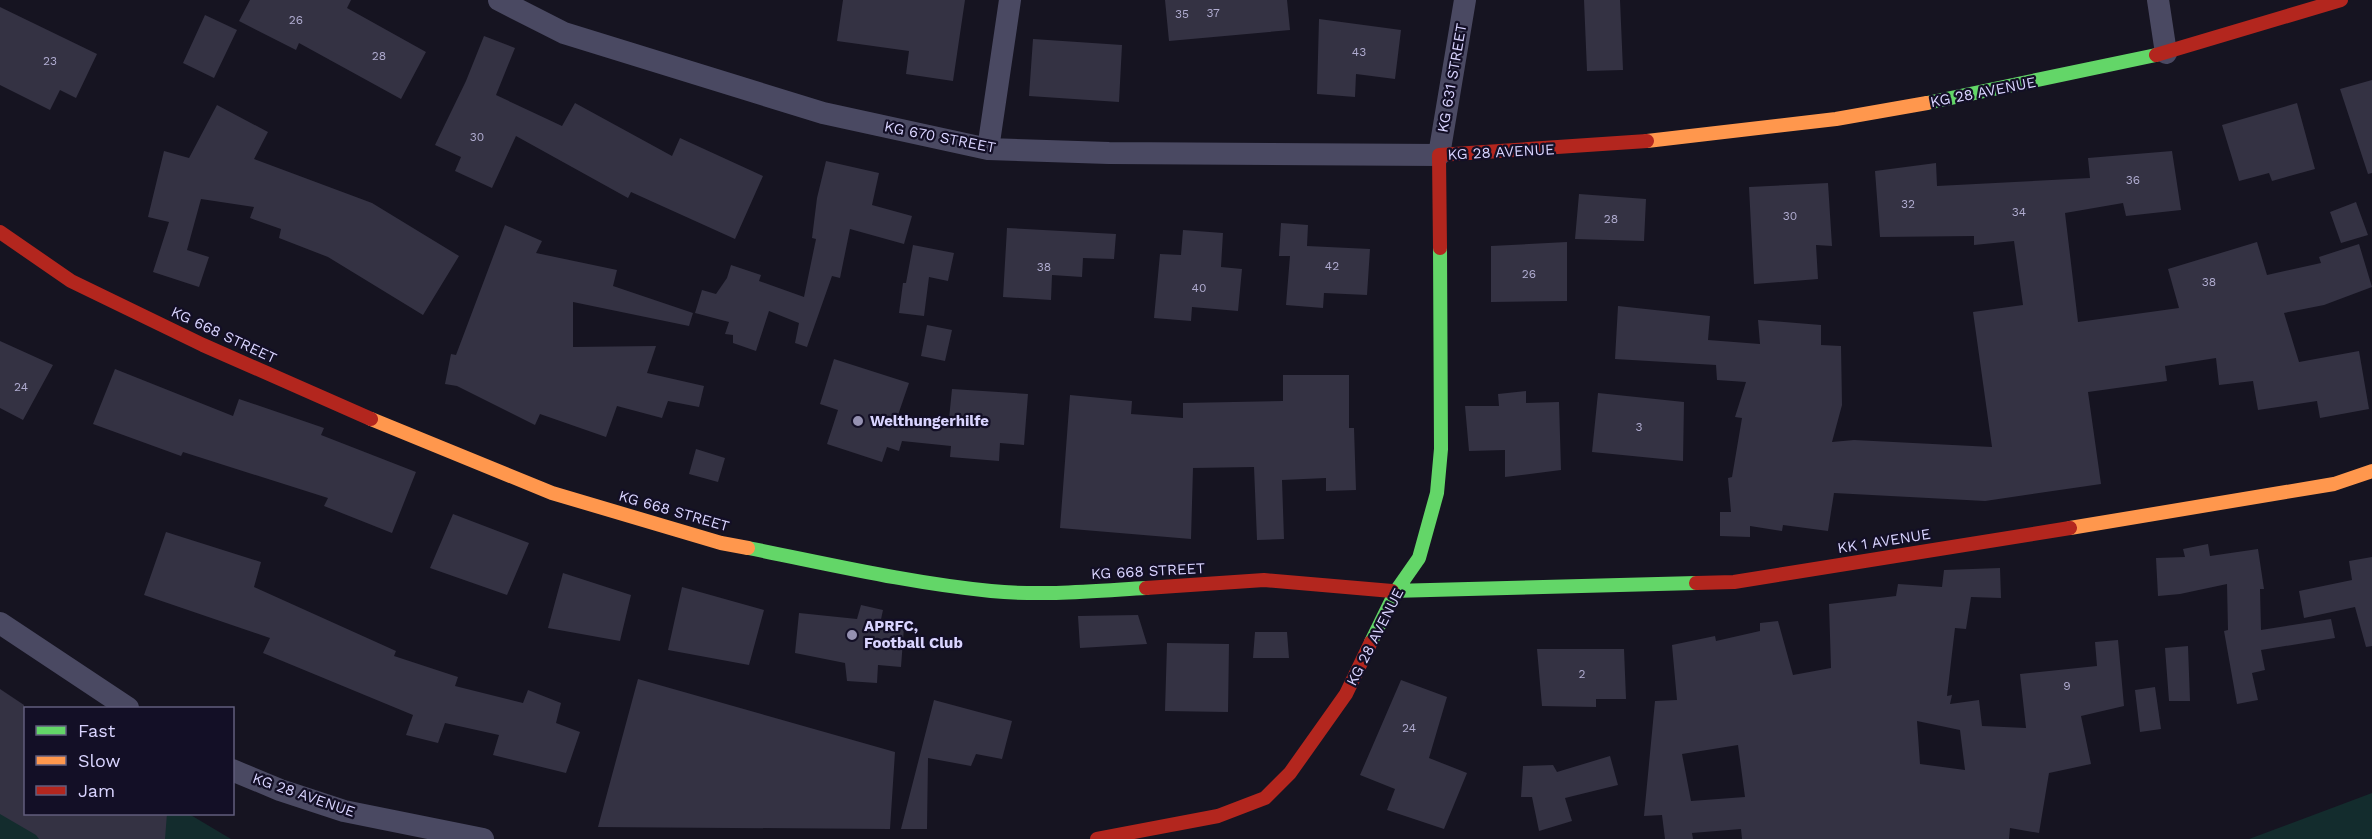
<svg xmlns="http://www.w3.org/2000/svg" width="2372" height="839" font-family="'Work Sans',sans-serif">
<rect width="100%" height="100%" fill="#161421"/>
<!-- green -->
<path fill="#132c2d" d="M0,699L25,714L26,814H189L231,839H0Z
M2372,793V839H2249Z"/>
<!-- building -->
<path fill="#343243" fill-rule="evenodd" d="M250,0H351L347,8L426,52L401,99L299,43L296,50L239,21Z
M843,0H965L953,81L906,74L909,51L837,41Z
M1165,0H1287L1290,30L1169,41Z
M1584,0H1620L1623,70L1587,71Z
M0,7L97,54L76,98L60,90L50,110L0,85Z
M205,15L237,30L214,78L183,63Z
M1319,19L1401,30L1395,79L1356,74L1355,97L1317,94Z
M484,36L515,48L496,95L562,126L575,103L672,156L680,138L763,176L735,239L631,192L628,198L516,136L492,188L455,171L461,157L435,145L466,81Z
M1033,39L1122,45L1119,102L1029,96Z
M2372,80V173L2368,174L2340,89Z
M2297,103L2315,169L2272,181L2269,173L2239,181L2222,125Z
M217,105L268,132L254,159L372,203L459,256L423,315L328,257L279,238L281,229L250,218L254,207L201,199L187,250L209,257L199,287L153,272L169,222L148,217L164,151L189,158Z
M2172,151L2181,210L2126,216L2123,203L2065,213L2078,322L2179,308L2168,269L2257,242L2267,275L2321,263L2319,257L2359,244L2372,287L2324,305L2284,313L2299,362L2359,351L2369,409L2320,418L2317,401L2258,410L2253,381L2219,385L2216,358L2165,366L2167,381L2088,392L2101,484L1985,501L1834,493L1828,531L1783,525L1782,531L1750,526V537L1720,536V512H1731L1728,478L1732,477L1742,418L1735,417L1746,382L1717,380L1716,365L1615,359L1618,306L1710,316L1708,340L1760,344L1758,320L1821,325V345L1841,346L1842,405L1832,442L1854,440L1992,447L1973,312L2023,305L2014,241L1974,245V236L1880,237L1875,171L1936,163L1937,186L2090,178L2088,158Z
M826,161L879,173L872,205L912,216L904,244L850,229L840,278L832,276L807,347L795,343L799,323L769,311L756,351L733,343V335L725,334L729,322L695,313L702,290L716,294L727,278L731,265L761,275L759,281L804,297L816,239L812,238L817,198Z
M1828,183L1832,246L1816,245L1818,279L1754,284L1749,187Z
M1579,194L1646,199L1644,241L1575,239Z
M2356,202L2368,235L2341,243L2330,212Z
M1281,223L1308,225L1307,246L1370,249L1367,295L1324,293L1323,308L1286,305L1290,256H1279Z
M505,225L542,241L536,253L617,270L613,286L693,313L689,326L573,302V347L656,346L647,373L704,386L699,407L668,401L662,418L617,406L606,437L540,414L535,425L457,386L445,384L451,354L456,355Z
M1007,228L1116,234L1114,259L1083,258L1082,277L1052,275L1051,300L1003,297Z
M1183,230L1223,233L1221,267L1242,269L1238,311L1192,307L1191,321L1154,318L1160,254L1181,255Z
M1567,242V301L1491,302V246Z
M913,245L954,253L948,281L929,277L924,316L899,313L903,283H906Z
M927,325L952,330L945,361L921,356Z
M0,341L53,365L23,420L0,408Z
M834,359L909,383L898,415L949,419L952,389L1028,394L1024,445L1000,443L999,461L950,457L951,446L902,441L899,451L887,447L882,462L827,444L838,410L820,404Z
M115,369L233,416L239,399L324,428L321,435L416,472L392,533L324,506L328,498L183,452L181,456L93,424Z
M1283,375H1349V428H1354L1356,490L1326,491V478L1282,480L1284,539L1257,540L1254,467L1193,468L1191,539L1060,528L1070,395L1132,401L1131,414L1183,418V403L1283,401Z
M1526,391V403L1559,402L1561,470L1505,477V450L1469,451L1465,406H1499L1498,394Z
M1598,393L1684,402L1683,461L1592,452Z
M696,449L725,458L718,482L689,474Z
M453,514L529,543L507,595L430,568Z
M166,532L261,562L254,587L396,651L394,656L458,677L455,686L523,703L528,690L561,703L556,723L580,732L566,773L493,755L499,735L445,723L438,743L406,735L413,715L263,653L270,638L144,595Z
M2208,544L2210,556L2258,549L2264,589H2260L2261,630L2331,619L2335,638L2261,650L2265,670L2252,673L2258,700L2237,704L2224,631L2228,630L2227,584L2180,594L2158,596L2156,558L2185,557L2183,549Z
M2372,557V646L2366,647L2355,607L2304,618L2299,591L2352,580L2349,561Z
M2000,568L2001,598L1971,597L1966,629L1955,628L1947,696L1952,695L1950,704L1979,700L1982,726L2026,728L2020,674L2097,666L2095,642L2118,640L2124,706L2081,716L2091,764L2049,773L2039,833L2010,828L2009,839H1742L1741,829L1692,833L1693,839H1665L1662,815L1644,816L1655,701L1677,700L1672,645L1715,636L1716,641L1760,631V623L1778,621L1793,675L1831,668L1829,604L1896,596L1898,584L1942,587L1944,570ZM1917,721L1960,730L1965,770L1920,764ZM1738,745L1745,797L1691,801L1682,754Z
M563,573L631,595L620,641L548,628Z
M682,587L764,610L749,665L668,650Z
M861,605L883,610L880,624L904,627L901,667L878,665L877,683L847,681L845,663L795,653L799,613L857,619Z
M1138,615L1147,644L1080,648L1078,616Z
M1255,632H1287L1289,658H1253Z
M1167,643L1229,644L1228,712L1165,711Z
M2188,646L2190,701H2169L2165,648Z
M1537,649H1624L1626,699H1596V707L1542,706Z
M638,679L895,752L890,829L598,827Z
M1401,680L1447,697L1429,758L1467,773L1444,829L1387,810L1395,789L1360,775Z
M2155,687L2161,729L2140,732L2135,690Z
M0,689L24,705L26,813H167L165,839H39L36,835L0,814Z
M934,700L1012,721L1002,759L976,754L971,766L928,758L927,829H901Z
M1610,756L1618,785L1565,798L1572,821L1539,831L1532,797H1521L1523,766L1553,765L1557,772Z"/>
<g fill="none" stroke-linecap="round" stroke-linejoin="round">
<!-- street -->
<path stroke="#4a4962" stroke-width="22" d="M499,0L564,33L823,113L988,149L1109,153L1439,155L1465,0
M2158,0L2166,53
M988,149L1010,0
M0,623L128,708
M232,770L280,790L344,811L483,839"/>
<!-- fast -->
<path stroke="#63d668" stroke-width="14" d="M1927,103L2156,55
M748,548C829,564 909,583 991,591C1042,596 1095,591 1146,588
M1392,591L1696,583
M1371,642L1396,591L1419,558L1437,493L1441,449L1440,248"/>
<!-- slow -->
<path stroke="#ff974d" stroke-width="14" d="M1647,141L1836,119L1927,103
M371,419L552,493L721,543L748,548
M2070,528L2334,484L2372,471"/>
<!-- jam -->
<path stroke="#b3261e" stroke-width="14" d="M2156,55L2341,0
M0,232L71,281L203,345L371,419
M1440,248L1439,155L1647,141
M1696,583L1734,582L2070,528
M1146,588L1264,580L1392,591
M1097,839L1218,816L1265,798L1290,773L1346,694L1371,642"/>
</g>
<!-- markers -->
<g fill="#9591b1" stroke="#130f26" stroke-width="2">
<circle cx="858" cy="421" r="6"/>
<circle cx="852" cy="635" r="6"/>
</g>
<g text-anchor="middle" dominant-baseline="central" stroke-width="4.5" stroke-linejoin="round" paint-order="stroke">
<!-- number labels -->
<g font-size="12" fill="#b0acd0">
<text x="1213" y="13">37</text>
<text x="1182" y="14">35</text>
<text x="296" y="20">26</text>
<text x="1359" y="52">43</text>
<text x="379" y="56">28</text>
<text x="50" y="61">23</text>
<text x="477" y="137">30</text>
<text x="2133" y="180">36</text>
<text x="1908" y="204">32</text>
<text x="2019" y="212">34</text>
<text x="1790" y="216">30</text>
<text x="1611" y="219">28</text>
<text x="1332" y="266">42</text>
<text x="1044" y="267">38</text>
<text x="1529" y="274">26</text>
<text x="2209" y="282">38</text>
<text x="1199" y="288">40</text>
<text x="21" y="387">24</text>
<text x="1639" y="427">3</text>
<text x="1582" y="674">2</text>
<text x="2067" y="686">9</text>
<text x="1409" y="728">24</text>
</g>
<!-- street labels -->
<g font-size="15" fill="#d9d4ff" stroke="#130f26">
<text transform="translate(1452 78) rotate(-80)">KG 631 STREET</text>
<text transform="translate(1983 92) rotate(-11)">KG 28 AVENUE</text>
<text transform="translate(940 137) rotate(11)">KG 670 STREET</text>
<text transform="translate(1501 152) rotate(-3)">KG 28 AVENUE</text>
<text transform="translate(224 335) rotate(25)">KG 668 STREET</text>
<text transform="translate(674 511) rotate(16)">KG 668 STREET</text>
<text transform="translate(1884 541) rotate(-9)">KK 1 AVENUE</text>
<text transform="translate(1148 571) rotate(-3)">KG 668 STREET</text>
<text transform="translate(1375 637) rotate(-63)">KG 28 AVENUE</text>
<text transform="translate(304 795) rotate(19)">KG 28 AVENUE</text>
</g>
<!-- poi labels -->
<g font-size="15" font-weight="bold" fill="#d9d4ff" stroke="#130f26" text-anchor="start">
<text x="870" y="421">Welthungerhilfe</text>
<text x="864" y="626">APRFC,<tspan x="864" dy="17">Football Club</tspan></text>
</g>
</g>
<!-- legend -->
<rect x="24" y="707" width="210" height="108" fill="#130f26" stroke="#625e7d" stroke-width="1.5"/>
<rect x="36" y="726" width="30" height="9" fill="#63d668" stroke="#625e7d" stroke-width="1.5"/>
<text x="78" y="737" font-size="18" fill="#d9d4ff">Fast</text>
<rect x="36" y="756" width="30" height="9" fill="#ff974d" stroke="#625e7d" stroke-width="1.5"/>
<text x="78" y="767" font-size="18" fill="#d9d4ff">Slow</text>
<rect x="36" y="786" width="30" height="9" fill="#b3261e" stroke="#625e7d" stroke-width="1.5"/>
<text x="78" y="797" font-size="18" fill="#d9d4ff">Jam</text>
</svg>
